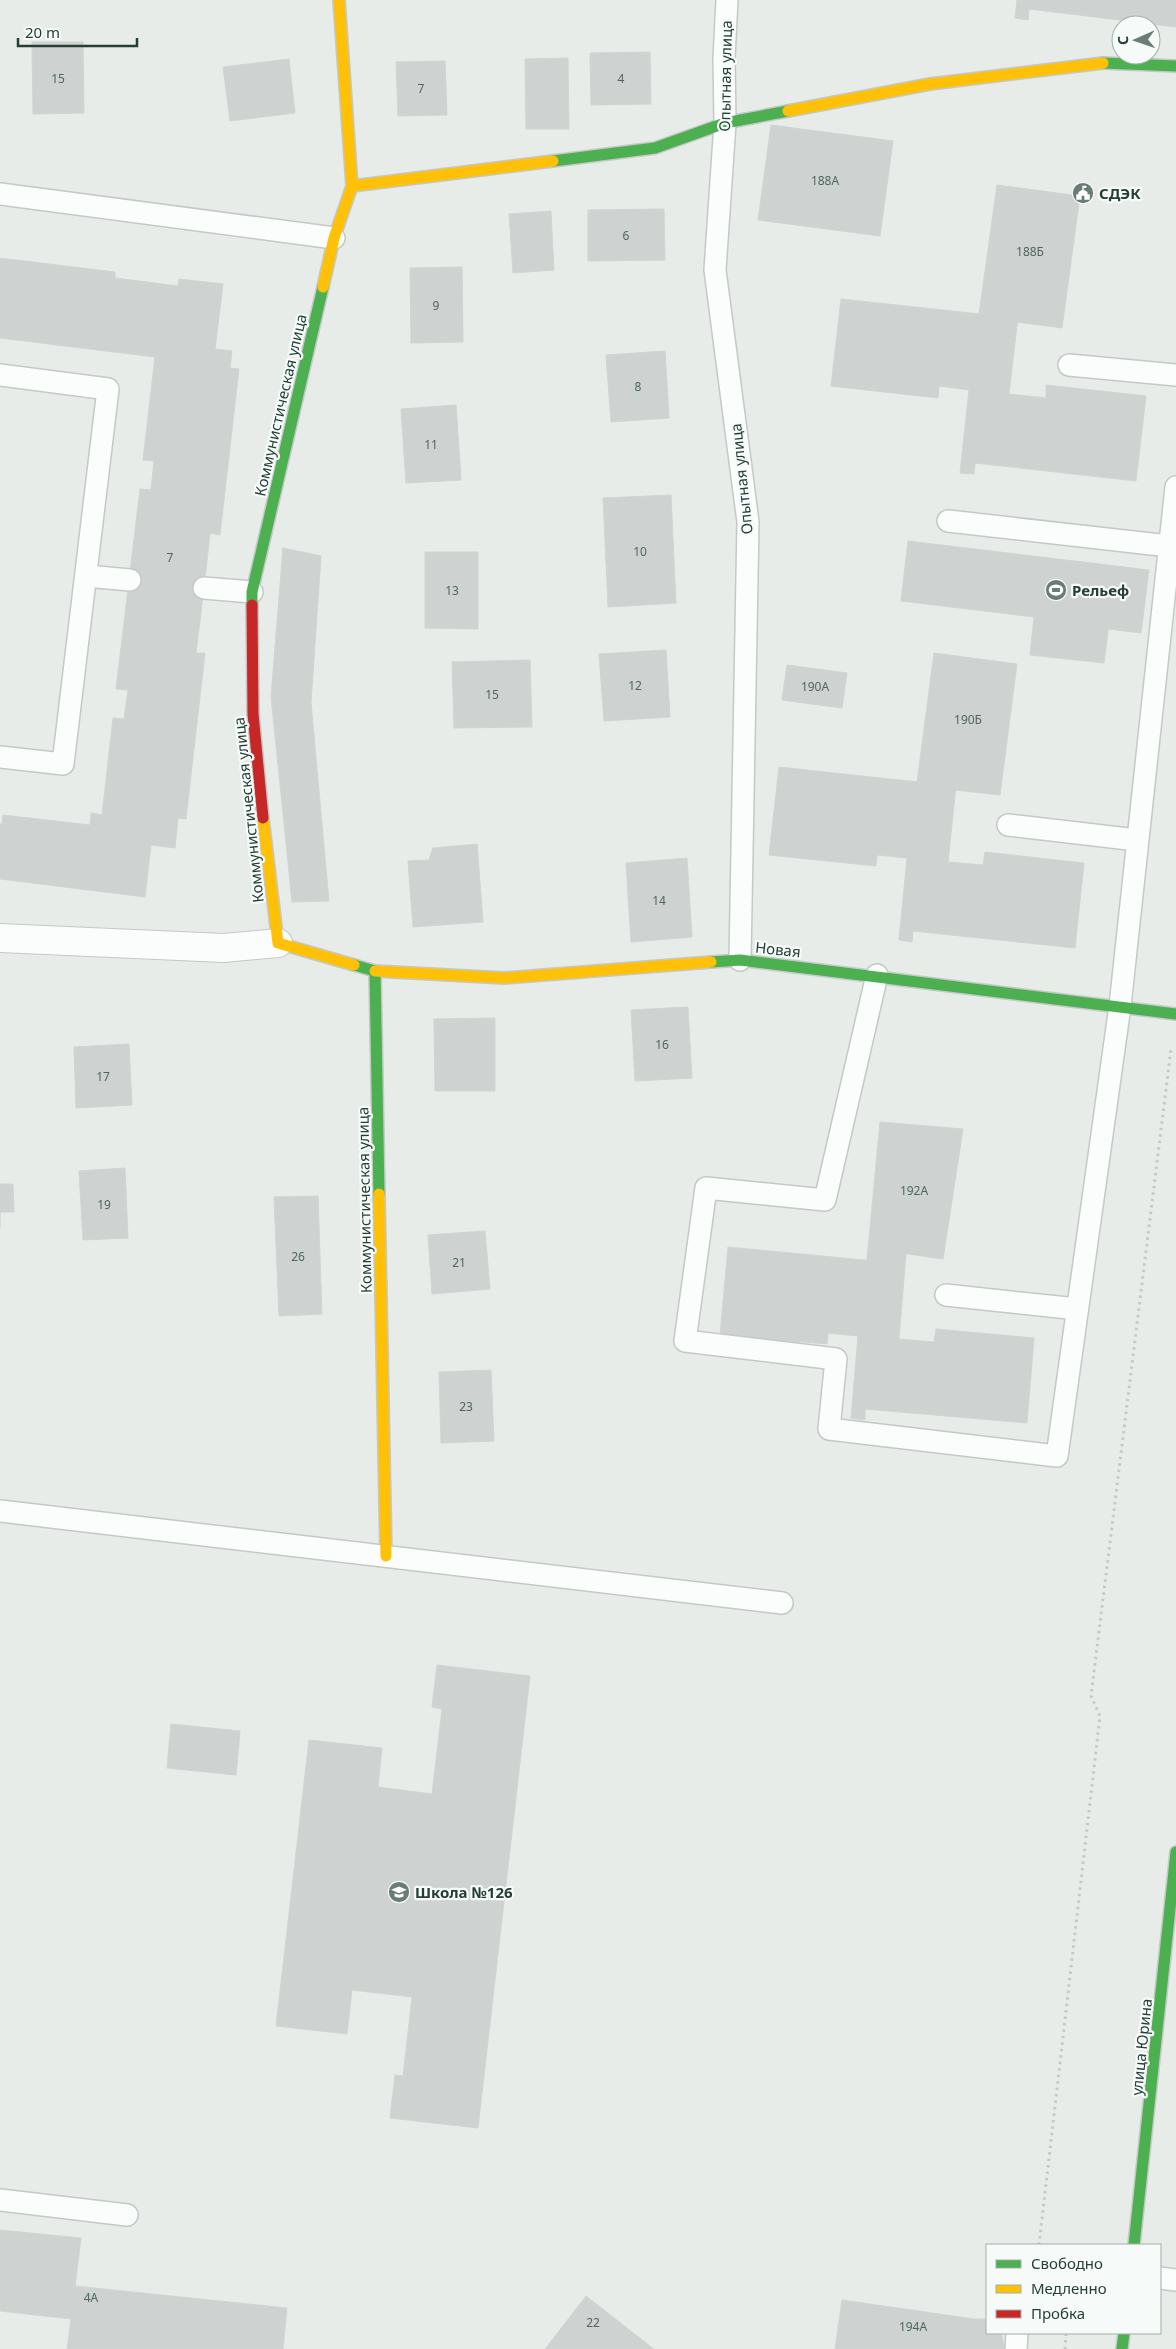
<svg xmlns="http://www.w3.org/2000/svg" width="1176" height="2349" font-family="'Noto Sans',sans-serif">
<rect width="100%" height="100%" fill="#e7ece9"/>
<!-- building -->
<path fill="#ced3d1" stroke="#d0d5d2" d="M1017,0H1176V27L1029,9L1028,20L1015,18Z
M32,42H83L84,113L33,114Z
M650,52L651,104L591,105L590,53Z
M568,58L569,129H526L525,59Z
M289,59L295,113L230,121L223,67Z
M445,61L447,115L398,116L396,62Z
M771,125L893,141L880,236L758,220Z
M997,185L1080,196L1062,328L1017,322L1019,309L1000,306L998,316L979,314Z
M664,209L665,260L588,261V210Z
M551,211L554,270L513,273L509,214Z
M0,258L115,272V278L178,286L179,279L223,284L215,349L232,351L230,368L239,369L220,535L210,533L204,588L196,653H205L186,819L178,818L175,848L151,845L145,897L0,879V824H2L3,815L90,825L91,813L102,815L113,718L124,719L128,690L116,689L140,489L151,490L154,461L143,460L155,357L0,338Z
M462,267L463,342L411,343L410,268Z
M841,299L998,316L1000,306L1019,309L1009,394L1046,398V385L1146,396L1136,481L975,463L974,474L960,473L969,390L939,386L938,398L831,386Z
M665,351L669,418L611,422L606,355Z
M456,405L461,480L406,483L401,409Z
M671,495L676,603L608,607L603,498Z
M908,541L1116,566L1104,663L1030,655L1034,617L901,601Z
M283,548L321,556L311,702L329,901L292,902L271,697Z
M425,552H478V629L425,628Z
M1116,566L1149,570L1141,633L1108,629Z
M666,650L670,717L604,721L599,654Z
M934,653L1017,664L1000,795L955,790L957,776L937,774L936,784L917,782Z
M530,660L532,727L454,728L452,662Z
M787,665L847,673L842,708L782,700Z
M779,767L936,784L937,774L957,776L948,862L983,865L985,852L1084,863L1075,948L913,931L912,942L899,940L907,858L877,855L876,866L769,855Z
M477,844L483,922L413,927L408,861L429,860L433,848Z
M687,858L692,937L631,942L626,863Z
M688,1007L692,1078L635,1081L631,1010Z
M495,1018V1091H435L434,1019Z
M129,1044L132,1105L76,1108L74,1047Z
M880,1122L963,1129L943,1259L887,1251L885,1262L867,1260Z
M125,1168L128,1238L83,1240L79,1171Z
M0,1184H13L14,1212H0V1228Z
M318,1196L322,1314L279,1316L274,1197Z
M485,1231L490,1289L432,1294L428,1235Z
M728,1247L885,1262L887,1251L906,1254L899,1339L934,1342L936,1329L1034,1338L1027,1423L865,1409V1420L851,1418L858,1336L828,1333L827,1344L720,1335Z
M491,1370L494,1441L441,1443L439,1372Z
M437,1665L530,1676L478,2128L390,2118L395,2075L403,2076L412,1997L352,1990L347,2034L276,2026L309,1740L382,1748L378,1787L432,1794L442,1709L432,1707Z
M171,1724L240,1731L236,1775L167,1768Z
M0,2230L81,2238L75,2286L287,2308L283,2349H67L71,2319L0,2311Z
M586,2296L654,2349H545Z
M842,2300L974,2319H987V2333H1001L1005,2349H835Z"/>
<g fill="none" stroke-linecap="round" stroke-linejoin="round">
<!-- lane casing -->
<g stroke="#c4c9c6" stroke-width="24">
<path id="lane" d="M727,0L724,58L725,123L715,270L748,522L740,960
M0,194L334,238
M1069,365L1176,375
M0,375L108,389L63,764L0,757
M948,521L1169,546
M86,576L130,580
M204,588L252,592
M1008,825L1137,840
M877,975L825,1200L706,1188L685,1341L836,1359L829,1429L1057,1456L1120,1006L1176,487
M946,1295L1077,1309
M0,1511L782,1603
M0,2200L127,2215
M1160,2278L1176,2280
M1016,2349L1017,2333"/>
</g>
<!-- street casing -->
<g stroke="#c4c9c6" stroke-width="30">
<path id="street" d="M0,938L224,948L278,943"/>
</g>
<!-- fast casing -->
<g stroke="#c3c9c6" stroke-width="14">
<path id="fast" d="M1103,63L1176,66
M553,161L655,148L725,123L788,111
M252,605V592L323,287
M711,962L740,960L1176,1014
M354,965L375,971L379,1194
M1134,2245L1176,1852
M1122,2349L1124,2333"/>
</g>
<!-- slow casing -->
<g stroke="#c3c9c6" stroke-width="14">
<path id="slow" d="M788,111L930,84L1103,63
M352,186L553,161
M323,287L334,238L352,186L339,0
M263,818L278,943L354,965
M375,971L504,978L711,962
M379,1194L386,1556"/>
</g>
<!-- jam casing -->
<g stroke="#c3c9c6" stroke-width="14">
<path id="jam" d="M252,605L253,714L263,818"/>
</g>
<!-- path -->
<path stroke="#c2cbc7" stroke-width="3" stroke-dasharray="2.5 4" stroke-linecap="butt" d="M1039,2245L1100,1716L1091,1696L1171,1049
M1065,2349L1066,2333"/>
<!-- lane -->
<use href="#lane" stroke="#fbfcfc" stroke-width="21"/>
<!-- street -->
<use href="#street" stroke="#fbfcfc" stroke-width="28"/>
<!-- fast -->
<use href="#fast" stroke="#4caf50" stroke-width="11"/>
<!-- slow -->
<use href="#slow" stroke="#ffc107" stroke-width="11"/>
<!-- jam -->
<use href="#jam" stroke="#c62828" stroke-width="11"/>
</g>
<!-- icons -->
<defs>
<g id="civic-disc" transform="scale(1.125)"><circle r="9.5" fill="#697c75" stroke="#f6faf8"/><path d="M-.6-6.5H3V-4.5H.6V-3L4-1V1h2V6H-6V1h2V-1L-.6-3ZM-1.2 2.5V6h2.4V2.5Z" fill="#fff"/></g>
<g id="stadium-disc" transform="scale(1.125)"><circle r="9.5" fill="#697c75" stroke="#f6faf8"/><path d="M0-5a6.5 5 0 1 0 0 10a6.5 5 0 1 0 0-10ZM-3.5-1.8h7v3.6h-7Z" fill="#fff"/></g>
<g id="school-disc" transform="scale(1.125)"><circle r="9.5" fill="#697c75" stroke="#f6faf8"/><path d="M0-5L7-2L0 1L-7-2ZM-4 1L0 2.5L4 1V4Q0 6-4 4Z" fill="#fff"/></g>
</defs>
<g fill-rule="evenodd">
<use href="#civic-disc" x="1083" y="193"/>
<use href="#stadium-disc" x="1056" y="590"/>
<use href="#school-disc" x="399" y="1892"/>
</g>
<g text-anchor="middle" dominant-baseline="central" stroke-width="4.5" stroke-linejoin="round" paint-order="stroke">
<!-- number labels -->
<g font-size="12" fill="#50655e">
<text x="58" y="78">15</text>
<text x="621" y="78">4</text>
<text x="421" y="88">7</text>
<text x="825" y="180">188А</text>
<text x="626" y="235">6</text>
<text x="1030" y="251">188Б</text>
<text x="436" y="305">9</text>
<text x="638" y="386">8</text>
<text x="431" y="444">11</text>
<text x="640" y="551">10</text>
<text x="170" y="557">7</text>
<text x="452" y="590">13</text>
<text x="635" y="685">12</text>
<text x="815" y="686">190А</text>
<text x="492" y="694">15</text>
<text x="968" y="719">190Б</text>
<text x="659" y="900">14</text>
<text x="662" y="1044">16</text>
<text x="103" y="1076">17</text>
<text x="914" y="1190">192А</text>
<text x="104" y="1204">19</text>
<text x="298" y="1256">26</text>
<text x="459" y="1262">21</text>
<text x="466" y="1406">23</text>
<text x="91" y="2297">4А</text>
<text x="593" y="2322">22</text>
<text x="913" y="2326">194А</text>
</g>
<!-- street labels -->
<g font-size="15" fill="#253f36" stroke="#f6faf8">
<text transform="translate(725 76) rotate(-89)">Опытная улица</text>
<text transform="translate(280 405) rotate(-77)">Коммунистическая улица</text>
<text transform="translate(741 479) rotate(-96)">Опытная улица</text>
<text transform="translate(248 810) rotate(-96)">Коммунистическая улица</text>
<text transform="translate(778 949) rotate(6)">Новая</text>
<text transform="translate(364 1200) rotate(-91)">Коммунистическая улица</text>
<text transform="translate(1141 2047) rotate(-84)">улица Юрина</text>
</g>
<!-- poi labels -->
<g font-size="15" font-weight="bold" fill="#253f36" stroke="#f6faf8" text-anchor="start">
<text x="1099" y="193">СДЭК</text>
<text x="1072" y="590">Рельеф</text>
<text x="415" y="1892">Школа №126</text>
</g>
</g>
<!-- legend -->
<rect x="986" y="2244" width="175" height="90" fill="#f6faf8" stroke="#a2afaa"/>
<rect x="996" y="2260" width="25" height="8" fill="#4caf50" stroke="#a2afaa"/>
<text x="1031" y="2269" font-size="15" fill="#253f36">Свободно</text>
<rect x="996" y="2285" width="25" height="8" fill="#ffc107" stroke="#a2afaa"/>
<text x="1031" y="2294" font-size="15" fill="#253f36">Медленно</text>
<rect x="996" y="2310" width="25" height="8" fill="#c62828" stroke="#a2afaa"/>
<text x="1031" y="2319" font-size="15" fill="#253f36">Пробка</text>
<!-- north arrow -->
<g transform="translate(1136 40) rotate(268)"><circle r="24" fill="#f6faf8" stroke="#a2afaa"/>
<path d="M0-4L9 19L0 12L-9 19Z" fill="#697c75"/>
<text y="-8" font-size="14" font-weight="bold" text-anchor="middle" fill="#253f36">С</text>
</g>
<!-- scale -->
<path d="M18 38v8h119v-8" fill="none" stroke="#253f36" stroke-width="2.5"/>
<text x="25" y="38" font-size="15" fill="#253f36" stroke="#f6faf8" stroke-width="4" paint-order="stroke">20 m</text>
</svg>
